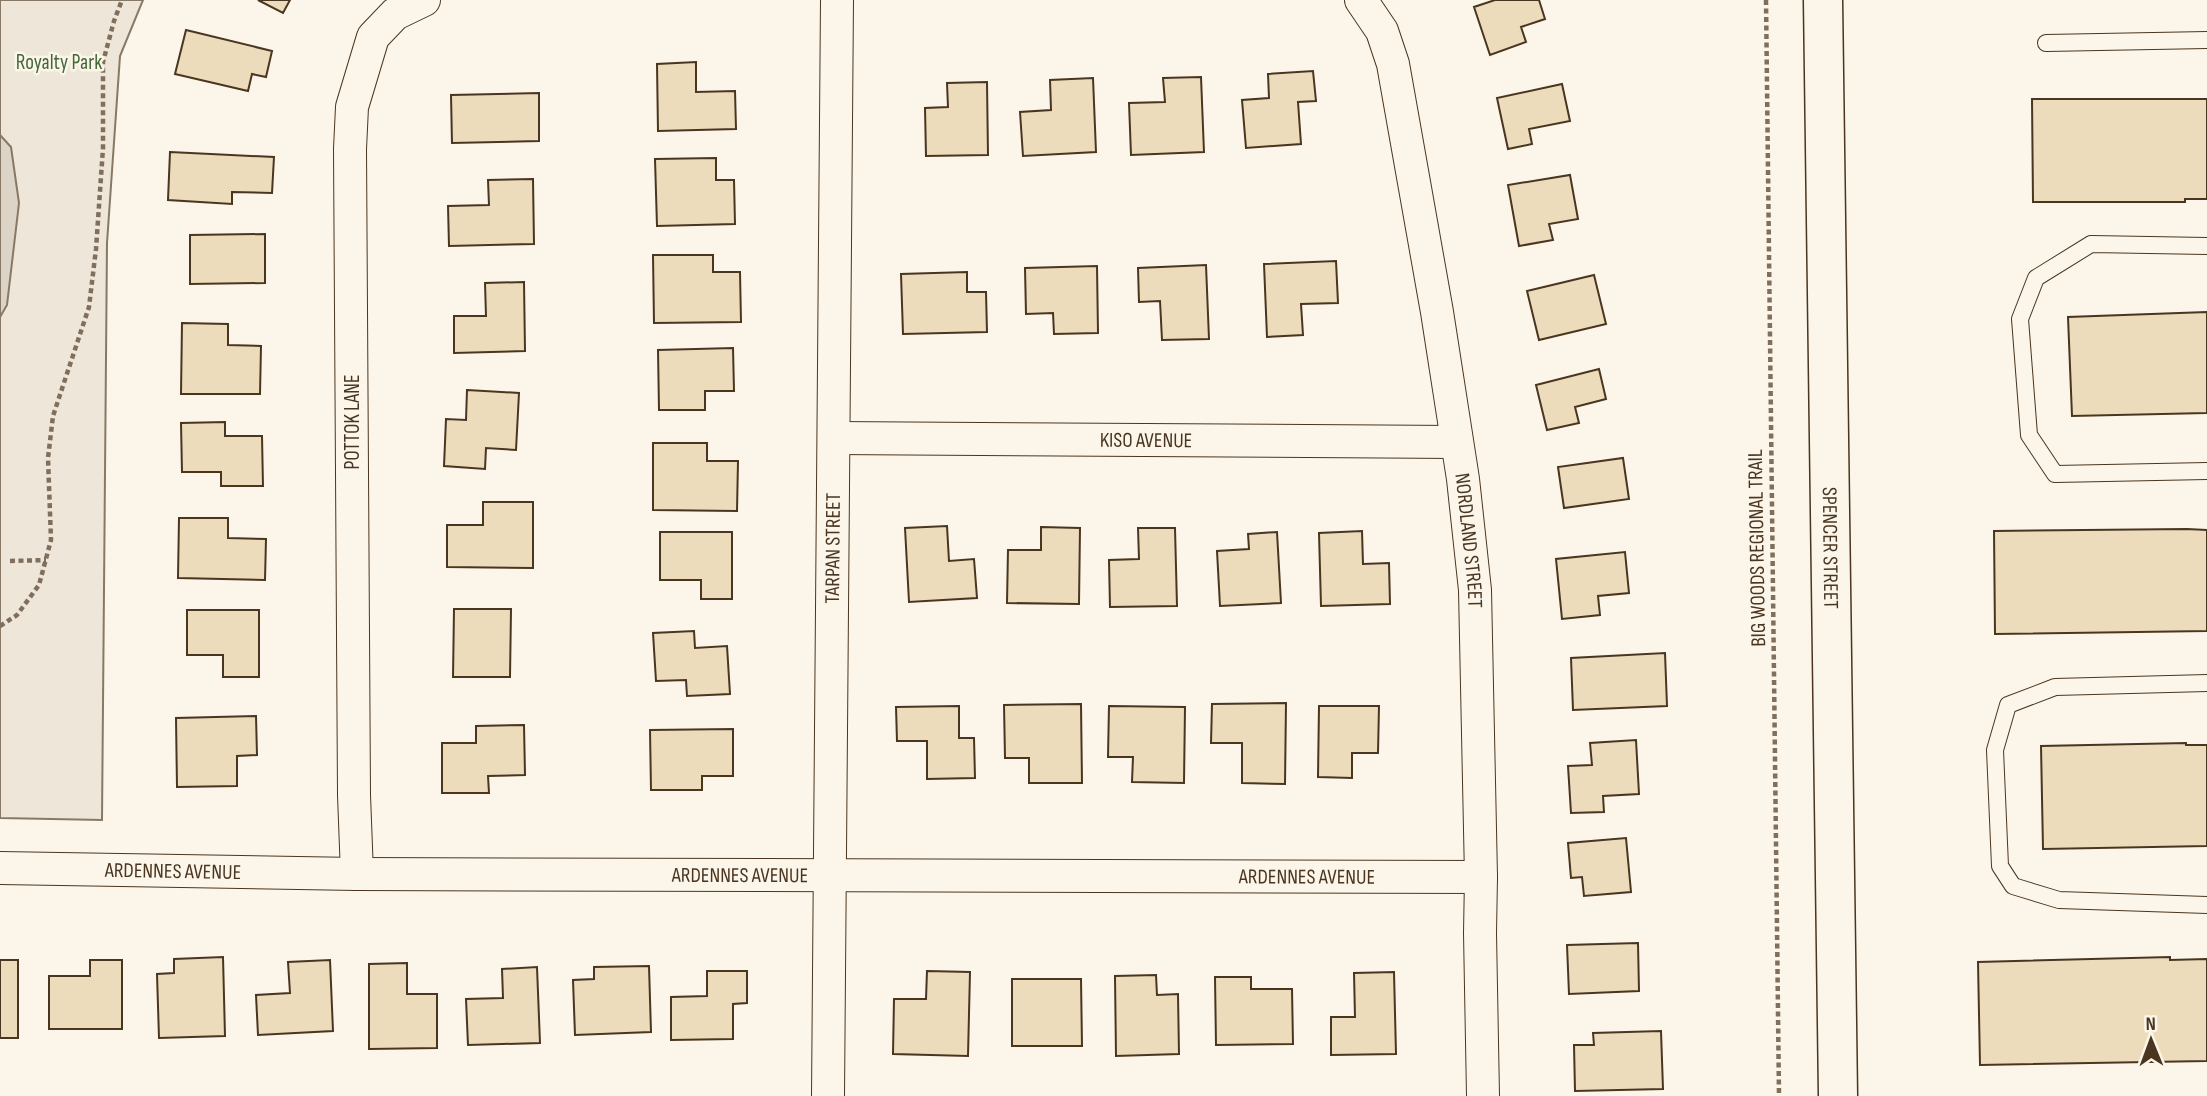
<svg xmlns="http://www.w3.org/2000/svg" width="2207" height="1096" font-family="'Sofia Sans Condensed',sans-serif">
<rect width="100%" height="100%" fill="#fbf6e9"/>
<!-- green -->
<path fill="#ede6d9" stroke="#887966" stroke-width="2" d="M0,0H143L120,56L107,243L102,820L0,818Z"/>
<!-- water -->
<path fill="#dcd4c6" stroke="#887966" stroke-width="2" d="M0,135L11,147L19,203L7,305L0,317Z"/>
<!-- building -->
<path fill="#ecdcbc" stroke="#4a3520" stroke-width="2" d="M258,0H290L283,13Z
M1495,0H1539L1545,19L1521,27L1526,42L1490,55L1474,7Z
M186,30L272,51L266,77L252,74L248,91L175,74Z
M696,62V92L735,91L736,129L658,131L657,64Z
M1313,71L1316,101L1298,102L1301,144L1246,148L1242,100L1269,98L1268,74Z
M1201,77L1204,152L1131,155L1129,103L1165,102L1163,78Z
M1093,78L1096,152L1023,156L1020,112L1051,110L1050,80Z
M987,82L988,155L926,156L925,108L948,107L947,83Z
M1562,84L1570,121L1529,129L1532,144L1508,149L1497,98Z
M539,93V141L452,143L451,95Z
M2032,99H2207V199H2185V202H2033Z
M170,152L274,157L272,193L232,192V204L168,200Z
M716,158V180H734L735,224L657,226L655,159Z
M1570,175L1578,219L1549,224L1553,240L1519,246L1508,185Z
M533,179L534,244L449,246L448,206L489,205L488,180Z
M265,234V283L190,284V235Z
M653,255H713V272H740L741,322L654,323Z
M1336,261L1338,303L1301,304L1303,335L1267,337L1264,264Z
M1206,265L1209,339L1162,340L1160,301L1139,302L1138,268Z
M1097,266L1098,333L1054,334L1053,313L1026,314L1025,268Z
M967,272V292H986L987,332L903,334L901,274Z
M1594,275L1606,324L1539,340L1527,291Z
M524,282L525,351L454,353V316H486L485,283Z
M2207,312V413L2072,416L2068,317Z
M182,323L228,324V345L261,346L260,394H181Z
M733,348L734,391H705V410H659L658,350Z
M1599,369L1606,399L1575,407L1579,423L1547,430L1536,385Z
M467,390L519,393L516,450L486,448L485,469L444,466L446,419L466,420Z
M225,422V436H262L263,486H221V472H182L181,423Z
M653,443H707V461H738L737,511L653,510Z
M1623,458L1629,499L1564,508L1558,467Z
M483,502H533V568L447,567V525H483Z
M179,518H228V538L266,539L265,580L178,578Z
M947,526L949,561L974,559L977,598L909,602L905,528Z
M1041,527L1080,528L1079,604L1007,603L1008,550H1041Z
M1138,528H1175L1177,606L1110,607L1109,560L1139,559Z
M2187,529L2207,530V631L1995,634L1994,531Z
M1362,531L1363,564L1389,563L1390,604L1321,606L1319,533Z
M660,532H732V599H701V580H660Z
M1277,532L1281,603L1220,606L1217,551L1249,549L1248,534Z
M1625,552L1629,593L1598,596L1600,615L1562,619L1556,559Z
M454,609H511L510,677H453Z
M187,610H259V677H223V655H187Z
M694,631L695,648L727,646L730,694L687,696L686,680L656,681L653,633Z
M1665,653L1667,706L1573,710L1571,658Z
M1286,703L1285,784L1242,783V743H1211L1212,704Z
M1081,704L1082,783H1029V758H1005L1004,705Z
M959,706V738H974L975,778L927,779V741H897L896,707Z
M1109,706L1185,707L1184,783L1132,782L1133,757H1108Z
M1319,706H1379L1378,753H1352V778L1318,777Z
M256,716L257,755L237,756V786L177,787L176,718Z
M524,725L525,775L488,776L489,793H442V743H476V726Z
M733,729V776H702V790H651L650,730Z
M1636,740L1639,794L1603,796L1604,812L1571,813L1568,766L1592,765L1590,743Z
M2186,743V745H2207V846L2043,849L2041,746Z
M1626,838L1631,892L1584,896L1582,877L1571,878L1568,843Z
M1638,943L1639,991L1569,994L1567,945Z
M223,957L225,1036L159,1038L157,974L174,973V959Z
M2170,957V960L2207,959V1061L1980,1065L1978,962Z
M0,960H18V1038H0Z
M90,960H122V1029H49V976H90Z
M330,960L333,1031L258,1035L256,995L290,993L288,962Z
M407,963V994H437V1048L369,1049V964Z
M649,966L651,1032L575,1035L573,980L594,979V967Z
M537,967L540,1043L468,1045L466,999L503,998L502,969Z
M707,971H747V1003L733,1004V1039L671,1040V997L707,996Z
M927,971L970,972L968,1056L893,1054L894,999H926Z
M1394,972L1396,1054L1331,1055V1017H1355L1354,973Z
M1156,975L1157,995L1178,994L1179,1054L1116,1056L1115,976Z
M1215,977H1251V989H1292L1293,1044L1216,1045Z
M1012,979H1081L1082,1046H1012Z
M1661,1031L1663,1089L1575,1091L1574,1045H1594L1593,1033Z"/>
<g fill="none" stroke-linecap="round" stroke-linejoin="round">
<!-- service casing -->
<g stroke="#4a3520" stroke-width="18">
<path id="service" d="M2046,43L2207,40
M2207,246L2091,244L2036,278L2020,319L2029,435L2055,474L2207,471
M2207,683L2055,687L2008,705L1995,750L2000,866L2013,886L2059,900L2207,905"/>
</g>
<!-- minor casing -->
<g stroke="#4a3520" stroke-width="34">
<g id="minor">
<path id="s1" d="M1361,0L1382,31L1393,64L1437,312L1463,479L1475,590L1481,877L1480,933L1483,1096"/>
<path id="s2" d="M834,438L1456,442"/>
<path id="s3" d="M0,868L357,874L1481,877"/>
<path d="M357,874L354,795L350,149L352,107L373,37L395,14L424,0"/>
<path id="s4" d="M828,1096L837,0"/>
</g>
</g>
<!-- tertiary casing -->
<g stroke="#4a3520" stroke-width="41">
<g id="tertiary">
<path id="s5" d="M1823,0L1838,1096"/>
</g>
</g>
<!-- path -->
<path stroke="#7f6f5c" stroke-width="4.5" stroke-dasharray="5 3.5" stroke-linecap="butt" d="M1766,0L1779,1096
M10,561L46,560
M0,626L17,615L39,585L51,540L48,458L53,416L89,307L96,249L103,148V62L114,21L122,0"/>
<!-- service -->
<use href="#service" stroke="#fbf6e9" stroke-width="16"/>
<!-- minor -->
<use href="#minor" stroke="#fbf6e9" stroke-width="32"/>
<!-- tertiary -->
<use href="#tertiary" stroke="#fbf6e9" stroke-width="38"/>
</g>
<g text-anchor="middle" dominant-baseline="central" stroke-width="5" stroke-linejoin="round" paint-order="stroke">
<!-- park labels -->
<g font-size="21" fill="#436837" stroke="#fbf6e9">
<text x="59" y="62">Royalty Park</text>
</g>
<!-- street labels -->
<g font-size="21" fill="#4a3520" stroke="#fbf6e9">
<text transform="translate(352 422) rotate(-90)">POTTOK LANE</text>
<text stroke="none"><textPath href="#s2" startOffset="312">KISO AVENUE</textPath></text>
<text stroke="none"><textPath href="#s1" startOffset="555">NORDLAND STREET</textPath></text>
<text stroke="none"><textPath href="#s4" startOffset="548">TARPAN STREET</textPath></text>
<text transform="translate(1757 548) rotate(-91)">BIG WOODS REGIONAL TRAIL</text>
<text stroke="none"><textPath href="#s5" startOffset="548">SPENCER STREET</textPath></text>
<text stroke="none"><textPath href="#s3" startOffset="173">ARDENNES AVENUE</textPath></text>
<text stroke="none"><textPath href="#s3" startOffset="740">ARDENNES AVENUE</textPath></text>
<text stroke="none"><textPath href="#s3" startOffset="1307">ARDENNES AVENUE</textPath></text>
</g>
</g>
<!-- north arrow -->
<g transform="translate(2151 1040) rotate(359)" stroke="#fbf6e9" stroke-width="5" paint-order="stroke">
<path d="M0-5L12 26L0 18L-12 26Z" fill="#4a3520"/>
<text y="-10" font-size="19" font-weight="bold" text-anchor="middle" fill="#4a3520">N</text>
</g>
</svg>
